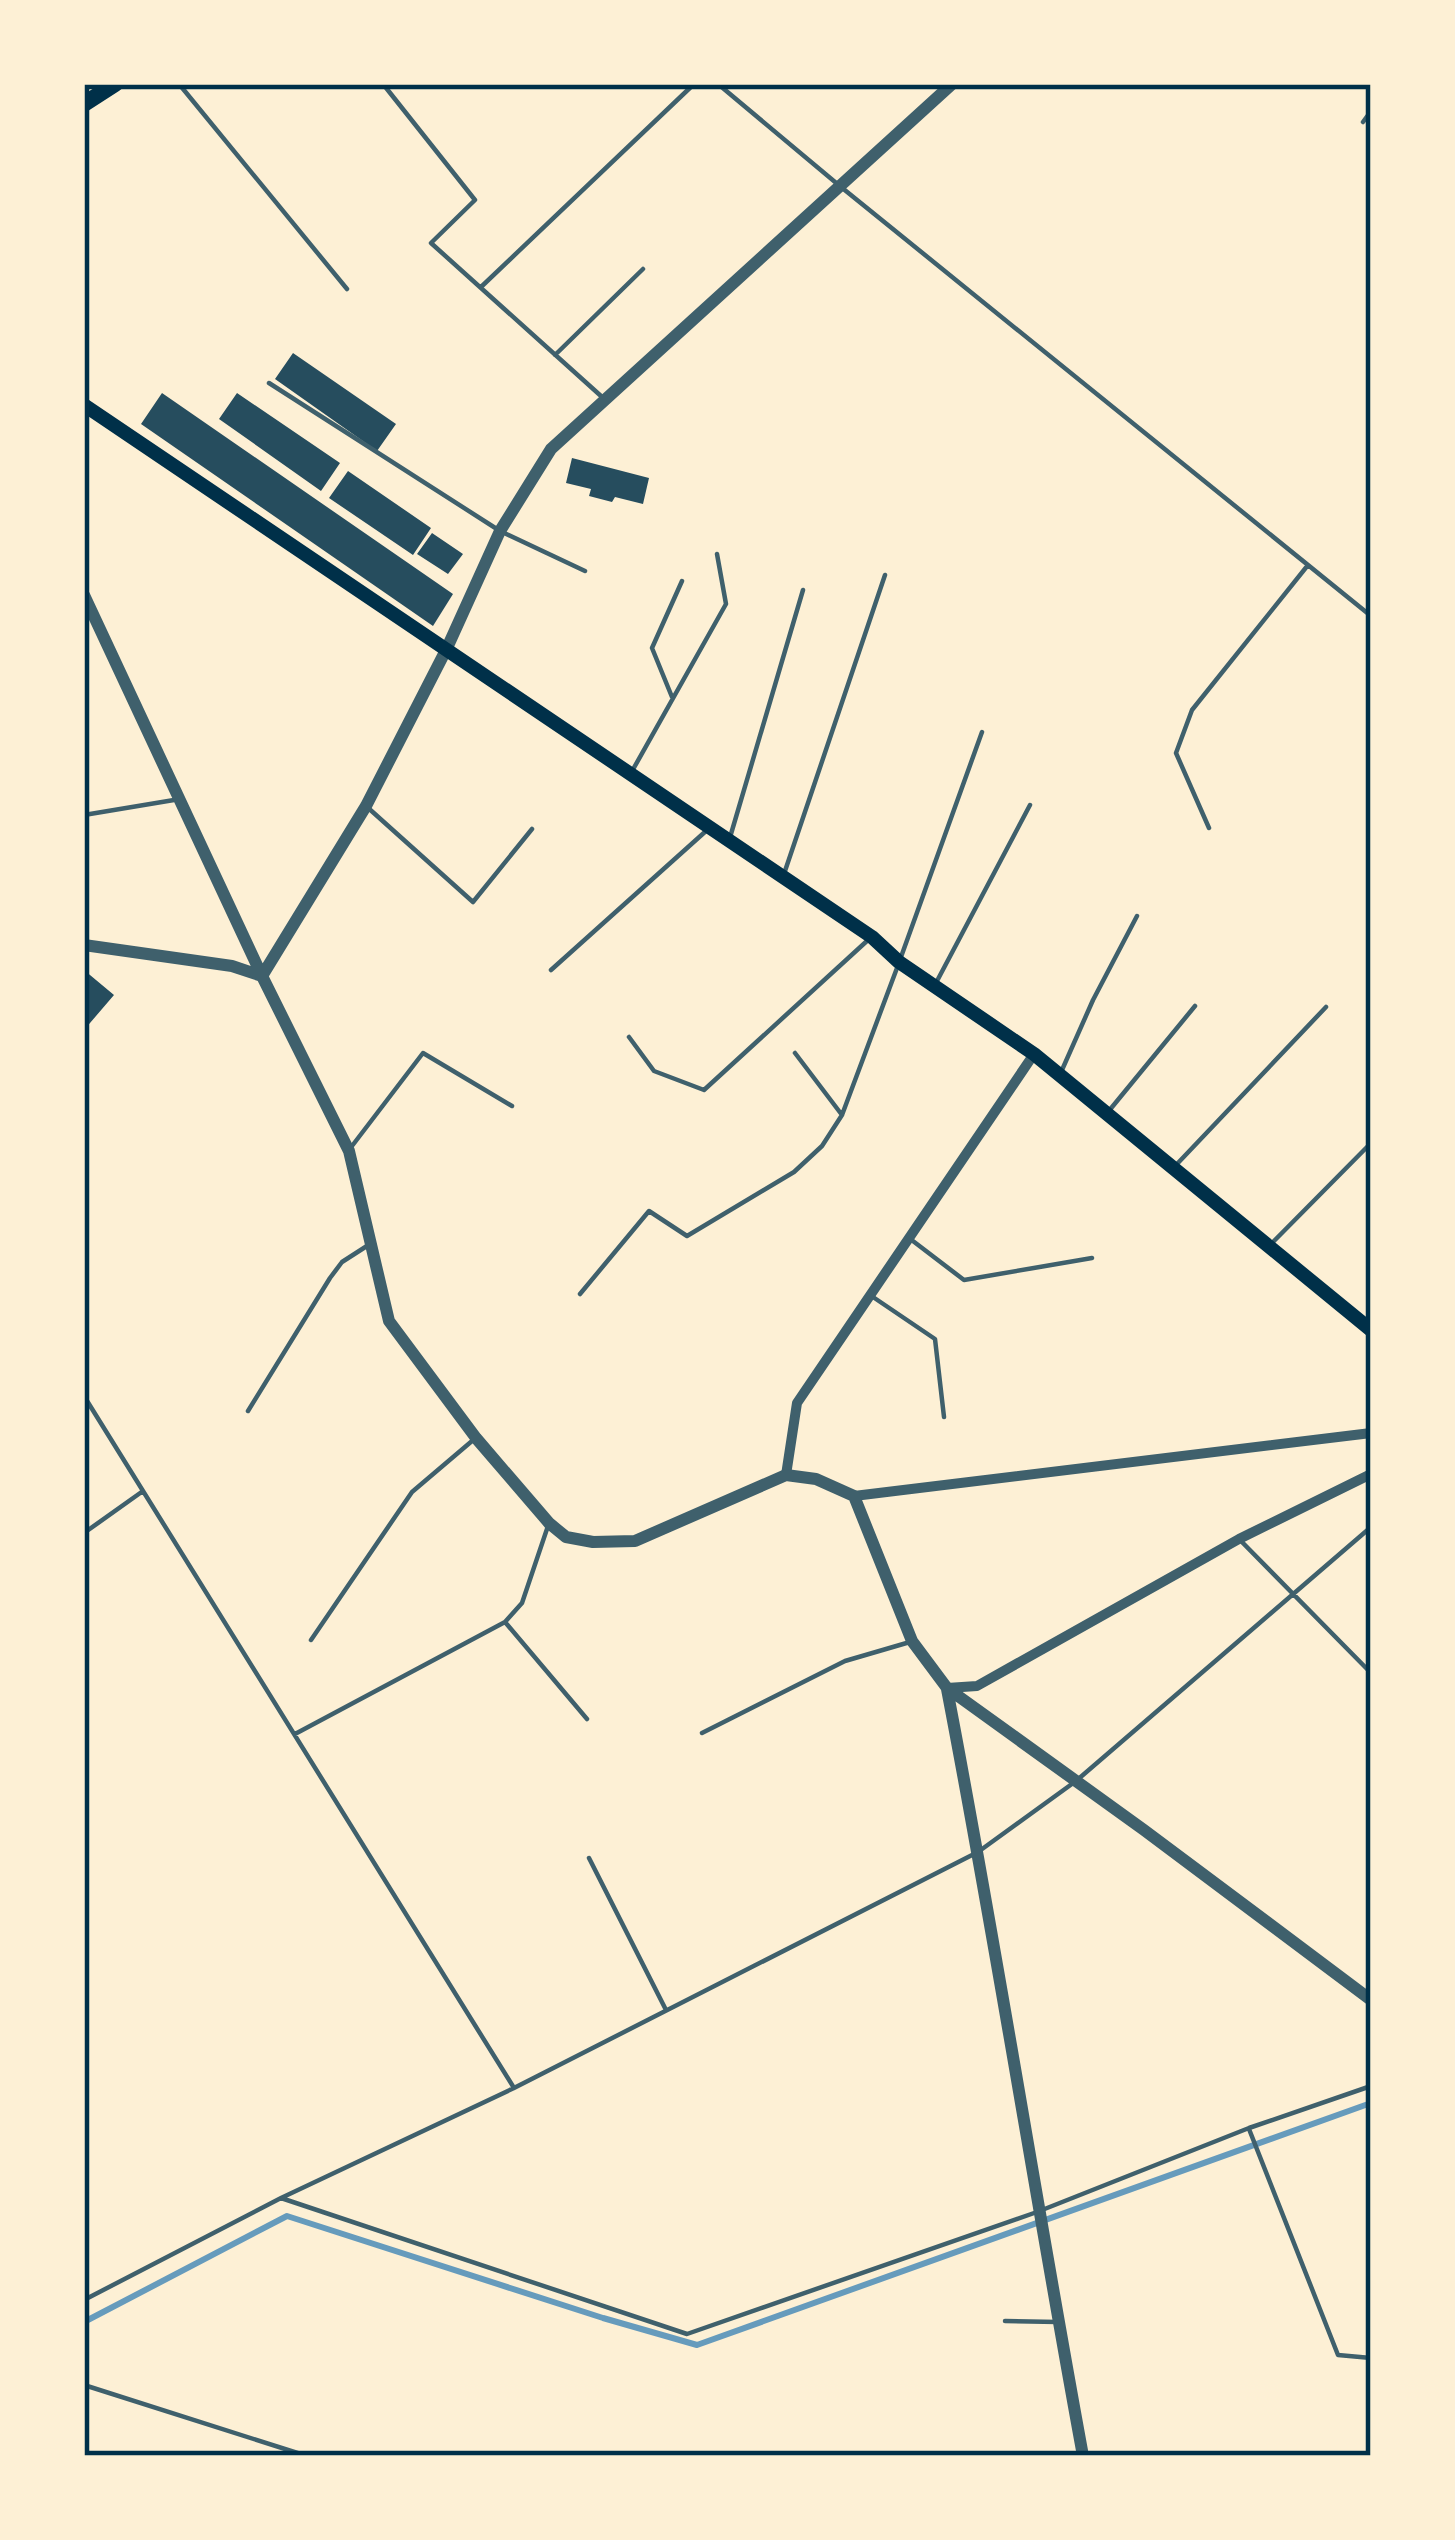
<svg xmlns="http://www.w3.org/2000/svg" width="1455" height="2540" font-family="Karla,sans-serif">
<rect width="100%" height="100%" fill="#fdf0d5"/>
<g fill="none" stroke-linecap="round" stroke-linejoin="round">
<!-- stream -->
<path stroke="#669bbc" stroke-width="6" d="M84,2322L287,2216L603,2318L697,2345L1371,2103"/>
</g>
<!-- building -->
<path fill="#264d5e" d="M293,353L396,424L377,451L275,379Z
M162,393L453,594L433,626L141,424Z
M237,393L340,463L321,491L219,419Z
M572,458L649,478L643,504L615,497L612,502L589,496L591,489L566,483Z
M348,471L431,528L413,555L329,498Z
M432,533L463,554L448,574L417,554Z
M84,970L114,995L84,1030Z"/>
<g fill="none" stroke-linecap="round" stroke-linejoin="round">
<!-- service -->
<path stroke="#3f606c" stroke-width="4.5" d="M179,84L347,289
M383,84L475,200L431,243L601,396
M718,84L841,187L1371,616
M1363,122L1371,111
M481,287L694,84
M555,355L643,269
M269,383L500,531L585,571
M672,697L652,648L682,581
M631,773L726,604L717,554
M366,806L473,902L532,829
M84,815L174,800
M1209,828L1176,753L1192,710L1308,565
M731,834L803,590
M785,871L885,575
M901,957L982,732
M551,970L706,831
M937,981L1030,805
M629,1037L654,1071L704,1090L868,940
M795,1053L842,1115
M1062,1070L1093,1000L1137,916
M1108,1112L1195,1006
M352,1146L423,1053L512,1106
M1177,1164L1326,1007
M909,1238L964,1280L1092,1258
M1273,1242L1371,1143
M580,1294L649,1211L687,1236L794,1172L822,1146L842,1115L897,968
M870,1295L935,1339L944,1417
M84,1396L514,2088
M248,1411L330,1278L342,1262L370,1244
M84,1533L143,1491
M1239,1539L1371,1673
M505,1622L587,1719
M311,1640L412,1492L472,1441
M702,1733L845,1661L910,1642
M295,1734L505,1622L522,1603L549,1523
M589,1858L665,2008
M1249,2129L1338,2355L1371,2358
M281,2198L687,2334L1037,2212L1249,2128L1371,2086
M84,2300L281,2198L514,2088L978,1852L1076,1781L1371,1527
M1005,2321L1058,2322
M84,2385L307,2456"/>
<!-- minor -->
<path stroke="#3f606c" stroke-width="10" d="M786,1475L797,1403L1034,1054
M854,1496L1371,1433
M947,1688L977,1686L1239,1539L1371,1474"/>
<!-- tertiary -->
<path stroke="#3f606c" stroke-width="12" d="M84,595L262,976L349,1151L389,1321L476,1438L549,1523L566,1537L593,1542L635,1541L786,1475L816,1479L854,1496L912,1641L947,1688L1144,1830L1371,2000
M84,945L232,966L262,976
M262,976L366,806L447,648L500,531L551,449L952,84
M947,1689C996,1944 1036,2201 1083,2456"/>
<!-- secondary -->
<path stroke="#003049" stroke-width="14" d="M84,405L872,937L899,962L1034,1054L1371,1330"/>
<!-- primary -->
<path stroke="#003049" stroke-width="16" d="M84,104L115,84"/>
</g>
<!-- border -->
<rect width="1455" height="2540" fill="none" stroke="#fdf0d5" stroke-width="174"/>
<rect x="87" y="87" width="1281" height="2366" fill="none" stroke="#003049" stroke-width="4.5"/>
</svg>
